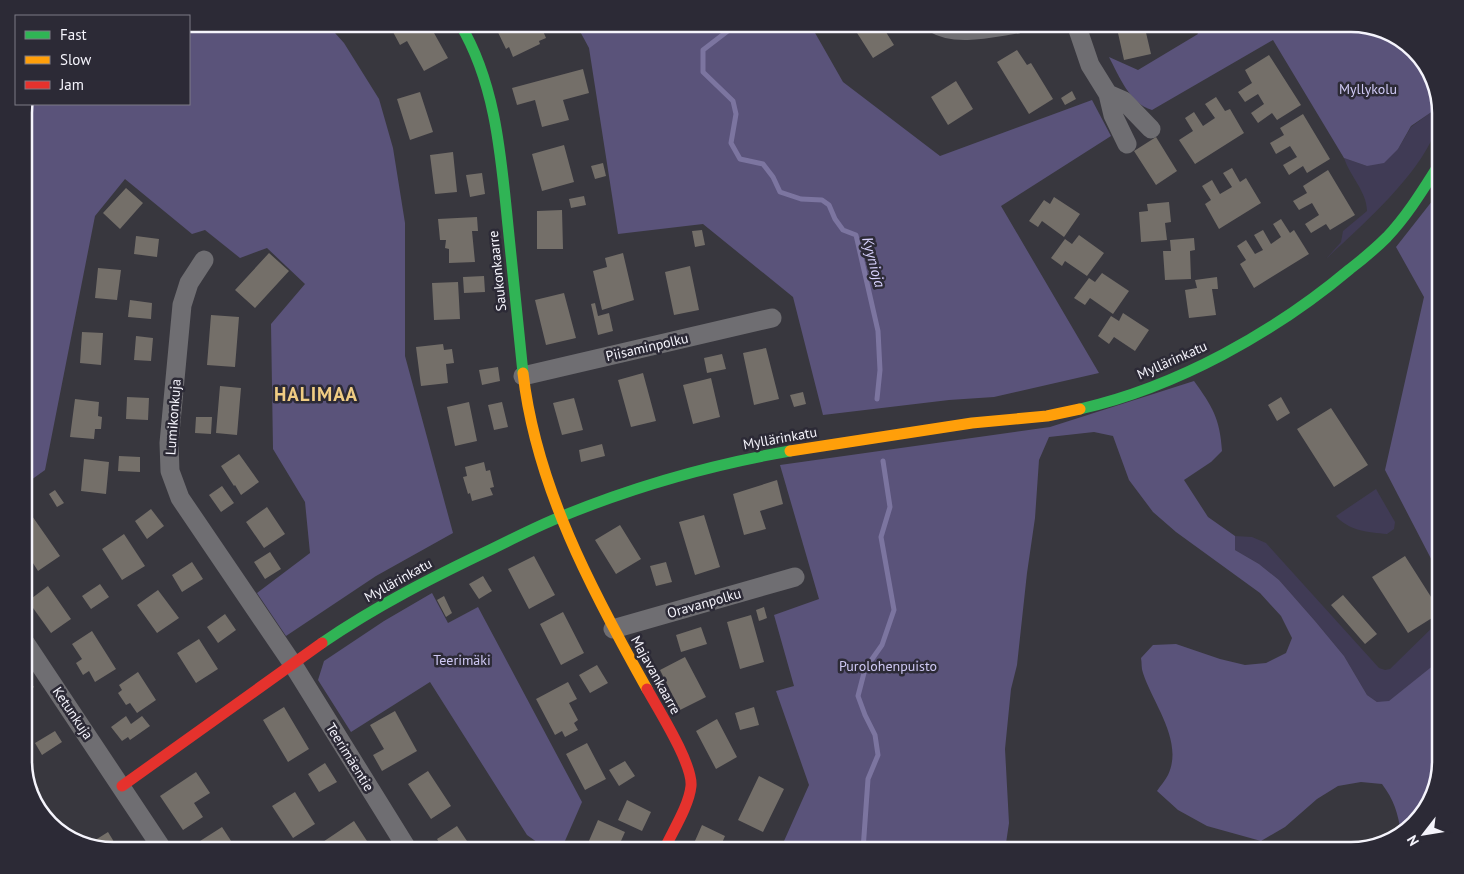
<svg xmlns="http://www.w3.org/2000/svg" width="1464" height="874" font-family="'PT Sans',sans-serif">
<rect width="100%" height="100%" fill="#38373e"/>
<!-- green -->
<path fill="#403b55" d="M1440,108C1440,159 1361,226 1326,259L1341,242L1343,231L1367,211C1367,192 1350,176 1344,158L1367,166L1398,149L1411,127L1430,113Z
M1376,489L1395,522L1394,529L1387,534C1368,532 1349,531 1336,516Z
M1235,536L1252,537L1266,543L1379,668L1385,670L1390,669L1440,620V660L1389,702H1377L1367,695L1344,656L1315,621L1279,580L1259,564L1235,550Z"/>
<!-- forest -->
<path fill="#5a537a" d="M189,24H327L344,43L379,99L393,148L405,223V356L453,533L376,576L286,636L257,593L310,553L305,502L273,449L271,324L305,284L267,248L240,258L205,230L192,234L125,179L95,216L45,470L24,485V108L26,104H189Z
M576,24H810L843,82L940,156L1092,100L1111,136L1001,206L1099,373L994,397L949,400L823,415L793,297L703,224L618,234L589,48Z
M1193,24H1351L1396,36L1428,68L1440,108L1430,113L1411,126L1398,149L1384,163L1367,166L1344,158L1273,40L1152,110C1130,104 1119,76 1109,57L1138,70L1198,34Z
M1440,191V576L1385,470L1424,297L1396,247Z
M1194,381C1212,406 1220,418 1222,451L1211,462L1184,480L1208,517L1235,536V550L1259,564L1279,580L1315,621L1344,656L1367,695L1377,702L1389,701L1440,660V761L1428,806L1401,833C1398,813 1394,800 1382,784L1361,782L1338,786L1317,799L1285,827L1261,841L1207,826L1178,810L1157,791C1160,786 1165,781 1168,775C1184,741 1153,704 1143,673C1141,668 1142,663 1141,658L1153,645L1176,644L1220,659L1245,665L1266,663L1286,653L1292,638L1281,616L1260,593L1176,532L1153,512L1129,480L1113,436L1094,432L1049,437L1039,460L1035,518L1027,573L1017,665L1011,689L1005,749L1009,823L1005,850H780L809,785L776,691L794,686L774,615L819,599L780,465L1050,427Z
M432,593L448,623L478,607L582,802L561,850H548L527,835L430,682L351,732L318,680L324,661L384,621Z"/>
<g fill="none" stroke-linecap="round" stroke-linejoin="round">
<!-- stream -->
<path stroke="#7c75a0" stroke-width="5" d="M734,24L729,30L703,50V72L733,101L736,114L731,143L740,159L763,164L773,177L780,192L801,199L822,200L829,205L835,219L843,230L856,235L878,331L880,370L877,399
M863,850L868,779L878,755L875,735L865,715L858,696L865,669L882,645L894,610L881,537L890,507L883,461"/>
</g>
<!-- building -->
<path fill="#746f69" d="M409,24H429L448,58L424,71L407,41L400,45L393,32Z
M494,24H540L546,38L539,41L540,44L513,57L509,47L506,49Z
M854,24H881L894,45L873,58L852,25Z
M1116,24H1144L1151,54L1124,60Z
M1017,50L1027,65L1031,63L1053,99L1029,114L997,62Z
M1269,55L1301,105L1277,120L1272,113L1258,123L1251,113L1264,104L1258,94L1245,102L1238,92L1252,83L1245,70Z
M583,69L589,93L563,100L569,120L542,127L535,100L517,105L512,88Z
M956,81L973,109L948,125L931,97Z
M1072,91L1076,99L1065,105L1061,98Z
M420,92L433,132L410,140L397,99Z
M1216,97L1225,111L1230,109L1244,133L1195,164L1179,140L1193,131L1185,118L1194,112L1203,126L1215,118L1205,104Z
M1303,114L1330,159L1307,173L1303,166L1289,175L1283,165L1297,157L1290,146L1276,154L1270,143L1284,135L1280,128Z
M1156,137L1177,171L1156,185L1134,151Z
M564,145L574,182L542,191L532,154Z
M453,152L457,192L435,194L430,155Z
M603,163L606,176L595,179L591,166Z
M1232,168L1240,182L1246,178L1261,203L1219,229L1205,204L1211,200L1202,186L1212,180L1220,194L1232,187L1223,173Z
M1328,170L1355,215L1330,230L1326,224L1311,233L1305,224L1319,215L1312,203L1299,210L1293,201L1307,193L1303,186Z
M482,173L485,194L470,197L466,175Z
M126,188L143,203L120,229L103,213Z
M584,196L586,205L571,208L569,199Z
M1054,197L1080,214L1064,237L1042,221L1038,227L1029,221L1044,200L1050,204Z
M1169,202L1171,222L1165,223L1167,240L1141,242L1139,212L1148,211L1147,204Z
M562,210L563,249H537V211Z
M477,217L478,231H472L475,262L449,263V249L445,248L446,240H440L438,219Z
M1281,219L1290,233L1294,230L1309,254L1254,288L1240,264L1246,260L1237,246L1246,240L1255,254L1263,250L1254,235L1263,230L1271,244L1281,237L1273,224Z
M702,230L705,245L695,247L692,231Z
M1079,235L1104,253L1087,276L1065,261L1062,266L1051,258L1065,239L1072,244Z
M136,236L159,239L157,257L134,254Z
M1194,238L1195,250L1190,251L1191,279L1165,280L1163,251H1171L1170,240Z
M269,253L289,271L255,308L235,290Z
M623,253L634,300L602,310L593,271L607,267L605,258Z
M690,266L699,310L674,315L665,272Z
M98,268L121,270L117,300L95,298Z
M1102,273L1129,291L1113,314L1090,298L1085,305L1074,298L1089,278L1095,282Z
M484,276L485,292L464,293L463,277Z
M1217,277L1218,289H1212L1216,315L1189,318L1185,290L1197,288L1195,280Z
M458,282L460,319L434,320L432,283Z
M564,293L576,338L546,345L535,300Z
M130,300L152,303L151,319L128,317Z
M595,303L598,316L609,313L613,331L598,335L591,304Z
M1123,313L1149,330L1135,351L1114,337L1109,344L1098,336L1111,316L1119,321Z
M211,315L239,317L235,367L207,365Z
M82,332L103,333L101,365L80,363Z
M136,336L153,338L151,361L134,360Z
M443,344L444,350L452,349L454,363L446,364L448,383L421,386L416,347Z
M766,348L779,399L754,405L743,353Z
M722,354L726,369L707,373L704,358Z
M498,367L500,381L482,385L479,370Z
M643,373L656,421L631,427L618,380Z
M711,378L720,417L693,424L683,385Z
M220,386L241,388L237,435L216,433Z
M803,392L806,404L794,407L790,395Z
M127,397L149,398L148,420L126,419Z
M1281,397L1290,413L1277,421L1268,405Z
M574,398L583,430L562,435L553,403Z
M75,399L99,402L98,416L102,417L101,429H95L94,439L70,437Z
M469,402L477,441L455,446L447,407Z
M502,402L508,427L494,430L488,405Z
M1331,408L1368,465L1334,487L1297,429Z
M196,417H212L211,434L195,433Z
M602,444L605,456L581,462L579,450Z
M239,454L259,482L241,495L235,485L234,486L221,466Z
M119,456L140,457V472L118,471Z
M84,459L109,462L106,494L81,491Z
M484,462L486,471L490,470L494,487L490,488L493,495L472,501L470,493L468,494L463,477L467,476L465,467Z
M777,480L783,504L760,511L766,529L744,535L733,494Z
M222,486L234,503L221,512L209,495Z
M55,490L64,503L57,507L49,494Z
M267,507L285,534L264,548L246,522Z
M151,509L164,526L147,539L135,521Z
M30,513L60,556L38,571L24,549V517Z
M704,515L720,567L695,575L679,522Z
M620,525L641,559L616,574L595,540Z
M124,534L145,566L122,580L102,549Z
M270,552L281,569L265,579L254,562Z
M534,556L555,595L529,609L508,569Z
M1405,556L1440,611V613L1408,633L1372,577Z
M192,562L203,579L182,592L172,575Z
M666,562L672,582L656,586L650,566Z
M483,576L492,591L479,599L469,584Z
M100,584L109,597L91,609L82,596Z
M48,586L71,619L51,633L28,601Z
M158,590L179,618L157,633L137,605Z
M1343,595L1377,634L1365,644L1331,605Z
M444,596L452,613L446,617L437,600Z
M764,607L767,618L759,621L756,610Z
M563,612L584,653L561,665L540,624Z
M225,614L236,630L218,643L207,627Z
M751,615L764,662L740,669L727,622Z
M701,627L707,644L681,652L676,635Z
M92,631L116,669L95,682L89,671L83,675L76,663L82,659L72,644Z
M199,639L218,669L196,683L177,653Z
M685,657L706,697L680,710L660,670Z
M597,665L608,683L590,693L579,675Z
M138,672L156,700L137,713L130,703L126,705L118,693L122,690L119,685Z
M24,674L34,687L24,694Z
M568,682L577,699L569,703L578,720L574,723L578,730L565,737L562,731L555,735L536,699Z
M284,707L309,749L288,762L263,720Z
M754,707L759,725L740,730L735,713Z
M395,711L417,751L382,771L373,755L384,749L370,725Z
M126,716L131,724L142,716L150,726L130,740L128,737L122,741L111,727Z
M717,719L737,757L716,769L696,731Z
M55,731L62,742L42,755L35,743Z
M587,743L606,779L585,790L566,754Z
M625,761L635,776L619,786L609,770Z
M325,763L337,782L319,792L308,774Z
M24,768L39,789L32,794L26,772Z
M428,771L451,806L431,819L408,784Z
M196,772L210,793L194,803L203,817L183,830L160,796Z
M759,776L784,789L763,832L738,820Z
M295,792L315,824L293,838L272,806Z
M627,800L651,812L642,831L618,820Z
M598,820L625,832L617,850H585Z
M354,821L367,841L354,850H311Z
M702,825L725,836L719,850H691Z
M457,826L473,850H444L437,839Z
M222,827L237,850H201L197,843Z
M108,832L119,850H113L89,844Z"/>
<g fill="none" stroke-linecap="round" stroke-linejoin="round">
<!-- street -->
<path stroke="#6f6e72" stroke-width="19" d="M935,24C956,37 995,27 1018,24
M1076,24L1090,65L1108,94L1113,115L1127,144
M1108,94L1124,101L1151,129
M204,260L189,283L182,305L169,443L170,471L180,498L292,663L408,850
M523,376L772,318
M613,629L795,577
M24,641L163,850"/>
<!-- fast -->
<path stroke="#30b455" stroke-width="11" d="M460,24C496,84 501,157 508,226C513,275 518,324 523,373
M1080,409C1177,387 1275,332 1350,269C1363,259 1376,248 1387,237C1408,215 1424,188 1440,163
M322,643C376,606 433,577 492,549C512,539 532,529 553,520C629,488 709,465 790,451"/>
<!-- slow -->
<path stroke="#ff9f0a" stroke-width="11" d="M523,373C536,486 592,591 647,689
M790,451L972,423L1047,416L1080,409"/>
<!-- jam -->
<path stroke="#e5322d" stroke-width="11" d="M647,689C658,709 693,764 691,786C689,806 672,832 664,850
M122,786L322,643"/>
</g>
<g text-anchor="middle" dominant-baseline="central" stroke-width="5" stroke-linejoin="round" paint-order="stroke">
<!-- park labels -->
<g font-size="14" fill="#cfc9f4" stroke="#2c2a36">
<text x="1368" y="89">Myllykolu</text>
<text x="462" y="660">Teerimäki</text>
<text x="888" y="666">Purolohenpuisto</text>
</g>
<!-- street labels -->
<g font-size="14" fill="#f5f4fc" stroke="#2c2a36">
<text transform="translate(497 271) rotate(-96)">Saukonkaarre</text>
<text transform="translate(647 347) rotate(-13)">Piisaminpolku</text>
<text transform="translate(1172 360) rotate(-24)">Myllärinkatu</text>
<text transform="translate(173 417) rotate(-86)">Lumikonkuja</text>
<text transform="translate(780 438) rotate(-10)">Myllärinkatu</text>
<text transform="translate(398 580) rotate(-29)">Myllärinkatu</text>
<text transform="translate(704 603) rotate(-16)">Oravanpolku</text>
<text transform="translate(656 675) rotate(61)">Majavankaarre</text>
<text transform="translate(73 713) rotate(56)">Ketunkuja</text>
<text transform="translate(350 757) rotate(58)">Teerimäentie</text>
</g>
<!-- water labels -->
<g font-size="15" font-style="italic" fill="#d9d3fe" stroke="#2c2a36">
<text transform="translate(874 262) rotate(75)">Kyynioja</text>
</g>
<!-- district labels -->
<g font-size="19" font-weight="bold" letter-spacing="1" fill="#f0cc83" stroke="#2c2a36">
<text x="316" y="394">HALIMAA</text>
</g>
</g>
<!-- crop -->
<path d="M0 0H1464V874H0ZM113 32H1351A81 81 0 0 1 1432 113V761A81 81 0 0 1 1351 842H113A81 81 0 0 1 32 761V113A81 81 0 0 1 113 32Z" fill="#2c2a36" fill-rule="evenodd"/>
<path fill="none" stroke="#f5f4fc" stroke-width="2.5" d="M113 32H1351A81 81 0 0 1 1432 113V761A81 81 0 0 1 1351 842H113A81 81 0 0 1 32 761V113A81 81 0 0 1 113 32Z"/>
<!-- legend -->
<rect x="15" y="15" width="175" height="90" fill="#2c2a36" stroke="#7c7b85"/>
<rect x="25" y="31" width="25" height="8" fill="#30b455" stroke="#7c7b85"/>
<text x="60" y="40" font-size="15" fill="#f5f4fc">Fast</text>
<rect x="25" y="56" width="25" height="8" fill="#ff9f0a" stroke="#7c7b85"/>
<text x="60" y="65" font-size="15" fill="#f5f4fc">Slow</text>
<rect x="25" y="81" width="25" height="8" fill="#e5322d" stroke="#7c7b85"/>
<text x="60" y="90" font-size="15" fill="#f5f4fc">Jam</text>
<!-- north arrow -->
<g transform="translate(1424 834) rotate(239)" stroke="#2c2a36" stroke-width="4" paint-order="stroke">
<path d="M0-4L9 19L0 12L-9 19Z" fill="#f5f4fc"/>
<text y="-8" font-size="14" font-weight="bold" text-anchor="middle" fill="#f5f4fc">N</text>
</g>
</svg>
